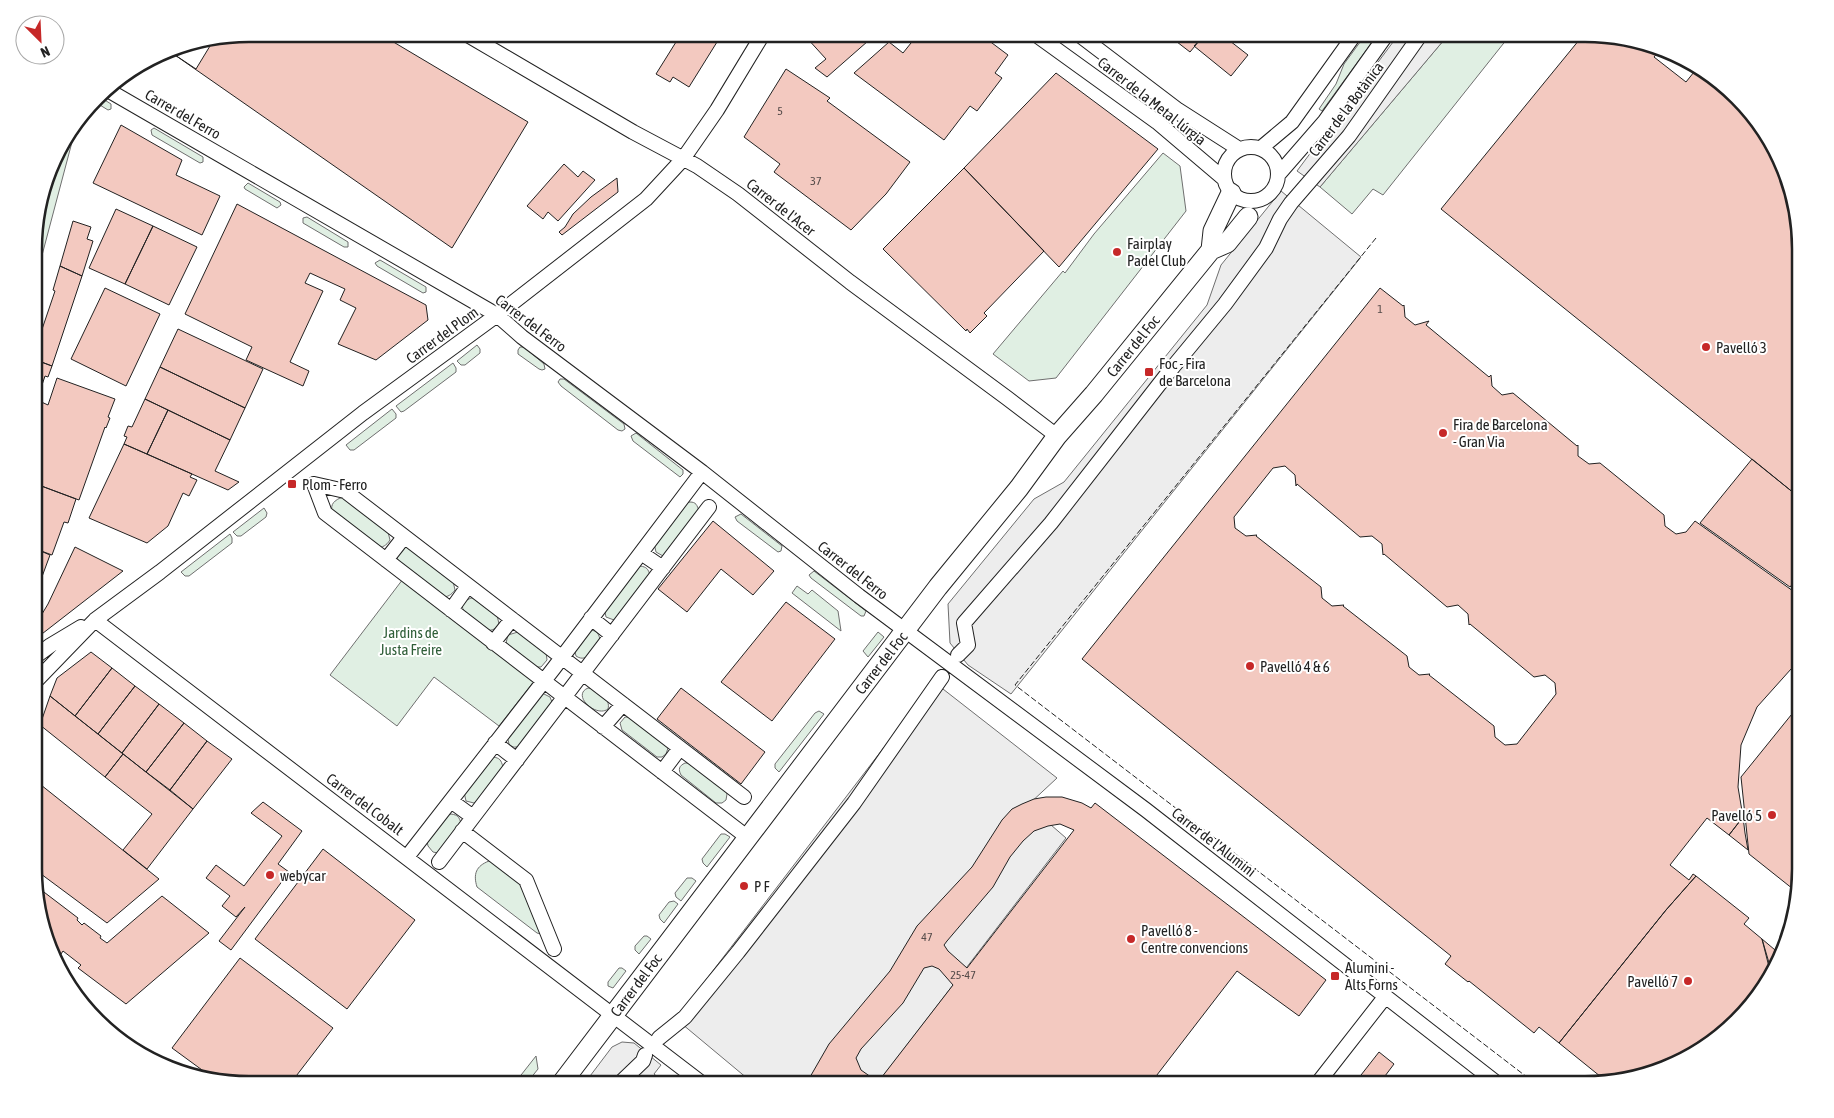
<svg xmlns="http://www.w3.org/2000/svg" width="1834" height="1118" font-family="'Asap Condensed',sans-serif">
<rect width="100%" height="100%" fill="#fff"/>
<!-- green -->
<path fill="#e0efe3" stroke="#6f6f6f" d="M1366,34H1378L1322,111L1319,109L1336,84L1344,64Z
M1449,34H1511L1383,195L1373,189L1352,214L1320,187Z
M100,97L111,104V109L108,110L95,102Z
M76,127L36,278V221L56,154Z
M154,128L203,157V162L200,163L152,135L151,130Z
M1163,153L1180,166L1186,211L1056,378L1029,381L993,354L1063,271L1065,273L1094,234Z
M248,183L280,202L281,205L277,208L245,189L244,187Z
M307,217L348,242V247H344L303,223V218Z
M380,260L426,287V292L423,293L377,266L375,263Z
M477,345L480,349V353L465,365H461L457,361Z
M520,347H524L544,364L545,369L542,370L539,369L518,354V350Z
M453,363L456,368V372L404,411L401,412L396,406Z
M560,379H564L624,424L625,429L622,431L618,430L561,386L558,382Z
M392,409L396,414V418L354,450H350L346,445Z
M636,433L683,470V474L680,477L633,441L631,436Z
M340,498H345L388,532L390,540C386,546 383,547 377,548L333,514C330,506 332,502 340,498Z
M690,502C696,502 697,505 699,511L668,554L663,556L656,552L654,543L684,503Z
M264,508L267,513L266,517L241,536H237L233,532Z
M741,514L782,546L781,551L778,552L737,521L735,517Z
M230,534L232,538V543L189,576H185L181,572Z
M405,547H411L453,581L455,590C451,595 448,597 442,597L399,563C395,555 398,551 405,547Z
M640,566C647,567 648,569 650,575L619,618L614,620L606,617L605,612L635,568Z
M814,571L866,611L864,616H861L811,578L809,575Z
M403,579L535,680L499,726L434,677L397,726L330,675Z
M797,586L808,594L812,590L838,611L841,631L792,593Z
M471,598H476L497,615L499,624C489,640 474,621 464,614L462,605L465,601Z
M591,630C597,631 599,634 600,640C594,648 588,664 576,656L574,648Z
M518,632L546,652L547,660L541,667H534L508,648L506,643L508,635Z
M878,632L884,637L868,657L863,651Z
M588,688C598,689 611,699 608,709C596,718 571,695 588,688Z
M542,693L550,697L552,702L521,745C516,748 513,748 509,744L507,735Z
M819,711L824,714L779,772L775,768V764L815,713Z
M625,717H630L666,744L668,748L666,754L662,757H657L622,730L620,723Z
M493,757C500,758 501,760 503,767L478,801L474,803L466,801L464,792L488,759Z
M685,763H690L726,790L727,794L726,800L722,803H716L681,775C678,769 679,766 685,763Z
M451,814C458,815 459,817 461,823L438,853L433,852L428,846L427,841L446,816Z
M721,834H725L730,837L707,867L703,863L702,859Z
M489,861L498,863L520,880L541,934L537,933L477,887C473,874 476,866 489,861Z
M687,878H692L696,881L681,901L676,897L675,893Z
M674,901L678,904L664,923L660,919L659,915L669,902Z
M644,936H647L651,939L639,954L635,950V946Z
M619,968H622L626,971L613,988L608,986V982Z
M536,1056L538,1069L526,1084H514Z"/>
<!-- parking -->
<path fill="#ededed" stroke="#6f6f6f" d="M1399,34H1449L1320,187L1297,171Z
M1281,191L1361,257L1011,694L968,665L950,643L948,604L1034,499L1064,482L1207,305L1221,265Z
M934,682L1057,778L1028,805L1066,838L877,1084H754L676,1019Z
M622,1042L634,1043L661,1065L654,1074L666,1084H584L612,1047Z"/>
<!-- building -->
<path fill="#f3c9c0" stroke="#222" fill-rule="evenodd" d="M249,34H380L528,122L452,248L172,53L171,49Z
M681,34H722L689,87L673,77L670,82L656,74Z
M810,34H876L827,77L815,68L826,59L806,37Z
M909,34H980L1008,55L995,73L1002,78L977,111L970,106L944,140L854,73L889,42L903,53L915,38Z
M1169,34H1205L1190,52L1168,35Z
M1205,34H1221L1248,55L1231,76L1194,46Z
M1584,34L1641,41L1660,50L1654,57L1686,82L1698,67L1704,70L1771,141L1800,235V498L1441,209Z
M213,41L196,69L172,53L171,49Z
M786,69L830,98L827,101L910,162L886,194L851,230L774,172L780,164L744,137Z
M1056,73L1158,149L1059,267L964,168Z
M121,125L182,160L176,175L220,196L202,235L93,183Z
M564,164L578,177L583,171L595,180L558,221L548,212L543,219L527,206Z
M964,168L1044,251L984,313L987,316L970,333L967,329L966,331L883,249Z
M617,178L618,192L562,235L559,232L565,227L573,214L591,197Z
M237,204L426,305L428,320L376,360L338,344L356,308L340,300L345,289L310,273L305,283L323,291L290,362L309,371L303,386L246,360L252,347L185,314Z
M116,209L153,226L125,284L89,268Z
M73,221L91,227L87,239L93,241L82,276L60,266Z
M153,226L197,247L169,305L125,284Z
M60,266L82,276L52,366L36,360V347L55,291L53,290Z
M105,288L160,314L126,386L71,359Z
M1380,288L1403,306L1404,305L1405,317L1415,325L1429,321L1426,325L1489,377L1491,375L1492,386L1502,395L1513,393L1577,446L1578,445V456L1589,464L1600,463L1664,515L1665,526L1676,534L1686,532L1695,521L1800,596V659L1757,707L1741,745L1738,787L1743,817L1729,835L1707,818L1670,865L1689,880L1693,874L1696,876L1666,910L1559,1043L1539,1027L1534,1033L1469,981L1468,982L1445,964L1451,956L1082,659ZM1285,466L1295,475L1296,486L1297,484L1360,537L1372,536L1382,544L1383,555L1384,554L1447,607L1458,605L1468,614L1469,625L1470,624L1534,677L1545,675L1555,683L1556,694L1517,744L1505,745L1495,737L1494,726L1429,675L1430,674L1419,675L1409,667L1407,656L1343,606L1344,605L1332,606L1322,598L1321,587L1256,536L1257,535L1246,536L1235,528L1234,517L1273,468Z
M178,329L263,369L245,408L160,367Z
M36,360L52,366L48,377L45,376L37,400L48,405L57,378L115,399L108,417L110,418L106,428L105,427L79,500L36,484Z
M160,367L245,408L230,440L145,399Z
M145,399L168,410L147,454L124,444L127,437L124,436L128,426L132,427Z
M168,410L230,440L215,471L239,482L228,490L147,454Z
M124,444L192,474L190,477L197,480L189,496L183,493L168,526L147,543L89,518Z
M1752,459L1800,498V575L1790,587L1700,523Z
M36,484L76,499L68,523L64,522L52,555L36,549Z
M713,521L774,571L753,595L721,569L687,612L658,589Z
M75,547L123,571L38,637L36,635V624L48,604Z
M36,549L50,555L36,593Z
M786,602L835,639L772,721L721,682Z
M91,652L112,668L75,716L50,696L57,678Z
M112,668L135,686L98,734L75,716Z
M135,686L159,704L122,753L98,734Z
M681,688L765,752L741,784L657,719Z
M50,696L123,754L105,777L40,725Z
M159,704L184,723L146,772L122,753Z
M1800,704V883L1798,893L1749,854L1741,777Z
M184,723L207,741L170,790L146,772Z
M207,741L232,759L193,809L170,790Z
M123,754L193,809L147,869L123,850L152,814L105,777Z
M36,781L159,879L107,923L41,874L36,867Z
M1046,797H1062L1082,803L1091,808L1095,803L1326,980L1299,1016L1237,971L1150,1084H849L844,1080L836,1084H806L829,1044L890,971L917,926L972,867L1002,820L1012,809L1022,804L1034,799ZM1060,824L1074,830L967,968L948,951L944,945L947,941L993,887L1010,857L1023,841L1034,831L1048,826ZM932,966L939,969L953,985L878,1082L861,1070L856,1058L861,1049L903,1003L924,968Z
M263,802L302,831L278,864L289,872L231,950L219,941L245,907L236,917L222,906L230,896L206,878L216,865L244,886L282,836L251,813Z
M1743,817L1745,833L1748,850L1729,835Z
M323,849L415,920L347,1009L255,939Z
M1696,876L1749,918L1744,924L1762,939L1771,975L1764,988L1692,1056L1606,1081L1559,1043L1666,910Z
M36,886L78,918L77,920L82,925L84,923L101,936L100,938L107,943L162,896L209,933L126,1004L78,968L81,965L63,951L61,954L55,950L36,897Z
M1762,939L1781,955L1772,973Z
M240,958L333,1028L290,1084H249L213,1078L172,1048Z
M1379,1052L1394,1064L1379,1084H1354Z"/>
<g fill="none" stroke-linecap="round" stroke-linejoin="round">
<!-- street casing -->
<g stroke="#222" stroke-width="16">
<path id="street" d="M466,34L633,132L697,166L738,194L850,282L1007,398L1057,436
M1035,34L1157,122L1223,178
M1078,34L1178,110L1239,149
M106,89L497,315L522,337L702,472L859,596L1146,810L1498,1084
M1224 174a27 27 0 1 1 54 0a27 27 0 1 1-54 0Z
M1261,148L1292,122L1355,34
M1278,175L1325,121L1387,34
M314,484L325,513L747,837
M314,484L345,491L744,797
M641,553L663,568
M386,560L404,537
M451,610L468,586
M591,618L612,635
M95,620L703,1084
M493,643L512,619
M958,655L968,645L964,623L1051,523L1168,373L1225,304L1266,248L1280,219L1291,203L1349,136L1421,34
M36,656L51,645L81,627
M36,681L95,620L160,572L363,413L497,315L646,199L683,159L717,110L763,34
M603,727L623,704
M495,743L517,760
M662,772L680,748
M451,801L473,817
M462,831L526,880L554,949
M407,857L554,668L702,472
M439,862L709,507
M659,1038L685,1017L738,952L854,803L942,677
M619,1084L643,1061L645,1055
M1317,1084L1385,997"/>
</g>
<!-- secondary casing -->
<g stroke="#222" stroke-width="21">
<path id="secondary" d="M1211,250L1213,231L1231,193
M561,1084L938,587L1019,488L1057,436L1094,394L1211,250L1227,243L1248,217"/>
</g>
<!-- street -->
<use href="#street" stroke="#fff" stroke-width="14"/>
<!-- secondary -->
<use href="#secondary" stroke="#fff" stroke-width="19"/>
<!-- fence -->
<path stroke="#222" stroke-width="1" stroke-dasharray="6 2.5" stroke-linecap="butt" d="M1376,238L1015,685L1536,1084"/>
</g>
<!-- markers -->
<g fill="#c62828" stroke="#fff" stroke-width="2">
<circle cx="1117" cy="252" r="5"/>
<circle cx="1706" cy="347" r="5"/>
<rect x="1144" y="367" width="10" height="10" rx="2.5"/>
<circle cx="1443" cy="433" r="5"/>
<rect x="287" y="479" width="10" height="10" rx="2.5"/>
<circle cx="1250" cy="666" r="5"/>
<circle cx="1772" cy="815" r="5"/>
<circle cx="270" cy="875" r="5"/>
<circle cx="744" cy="886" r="5"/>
<circle cx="1131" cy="939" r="5"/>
<rect x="1330" y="971" width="10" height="10" rx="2.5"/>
<circle cx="1688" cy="981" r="5"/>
</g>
<g text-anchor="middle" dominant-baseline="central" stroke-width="4" stroke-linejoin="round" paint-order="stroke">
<!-- number labels -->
<g font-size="12" fill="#564c4a">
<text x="780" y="111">5</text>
<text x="816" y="181">37</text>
<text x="1380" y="309">1</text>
<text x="927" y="937">47</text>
<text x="963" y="975">25-47</text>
</g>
<!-- street labels -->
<g font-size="15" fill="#222" stroke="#fff">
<text transform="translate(1152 101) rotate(38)">Carrer de la Metal·lúrgia</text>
<text transform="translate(1346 109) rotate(-53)">Carrer de la Botànica</text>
<text transform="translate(183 114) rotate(30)">Carrer del Ferro</text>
<text transform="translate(781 207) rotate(38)">Carrer de l'Acer</text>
<text transform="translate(531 323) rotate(37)">Carrer del Ferro</text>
<text transform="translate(442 335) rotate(-36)">Carrer del Plom</text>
<text transform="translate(1133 346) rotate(-51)">Carrer del Foc</text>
<text transform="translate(853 570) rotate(38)">Carrer del Ferro</text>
<text transform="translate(881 663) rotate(-52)">Carrer del Foc</text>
<text transform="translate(365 804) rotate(37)">Carrer del Cobalt</text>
<text transform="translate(1214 842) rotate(38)">Carrer de l'Alumini</text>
<text transform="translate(636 985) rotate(-53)">Carrer del Foc</text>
</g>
<!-- poi labels -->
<g font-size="15" fill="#222" stroke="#fff" text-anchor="start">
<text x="1127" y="243">Fairplay<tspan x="1127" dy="17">Padel Club</tspan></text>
<text x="1716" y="347">Pavelló 3</text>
<text x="1159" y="363">Foc - Fira<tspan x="1159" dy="17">de Barcelona</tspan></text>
<text x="1453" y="424">Fira de Barcelona<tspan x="1453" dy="17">- Gran Via</tspan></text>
<text x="302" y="484">Plom - Ferro</text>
<text x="1260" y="666">Pavelló 4 &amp; 6</text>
<text x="1762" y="815" text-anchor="end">Pavelló 5</text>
<text x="280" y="875">webycar</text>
<text x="754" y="886">P F</text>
<text x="1141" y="930">Pavelló 8 -<tspan x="1141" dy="17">Centre convencions</tspan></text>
<text x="1345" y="967">Alumini -<tspan x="1345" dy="17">Alts Forns</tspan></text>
<text x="1678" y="981" text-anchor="end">Pavelló 7</text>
</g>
<!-- park labels -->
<g font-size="15" fill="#2f5e38" stroke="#fff">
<text x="411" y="632">Jardins de<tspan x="411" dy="17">Justa Freire</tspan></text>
</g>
</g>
<!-- crop -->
<path d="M0 0H1834V1118H0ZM249 42H1585A207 207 0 0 1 1792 249V869A207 207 0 0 1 1585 1076H249A207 207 0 0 1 42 869V249A207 207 0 0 1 249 42Z" fill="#fff" fill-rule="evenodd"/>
<path fill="none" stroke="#222" stroke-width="2.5" d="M249 42H1585A207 207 0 0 1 1792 249V869A207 207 0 0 1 1585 1076H249A207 207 0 0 1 42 869V249A207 207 0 0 1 249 42Z"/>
<!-- north arrow -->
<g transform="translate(40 40) rotate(156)"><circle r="24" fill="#ffffff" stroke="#a7a7a7"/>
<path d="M0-4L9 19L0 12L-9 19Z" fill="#c62828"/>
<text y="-8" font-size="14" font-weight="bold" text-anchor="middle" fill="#222222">N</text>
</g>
</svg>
